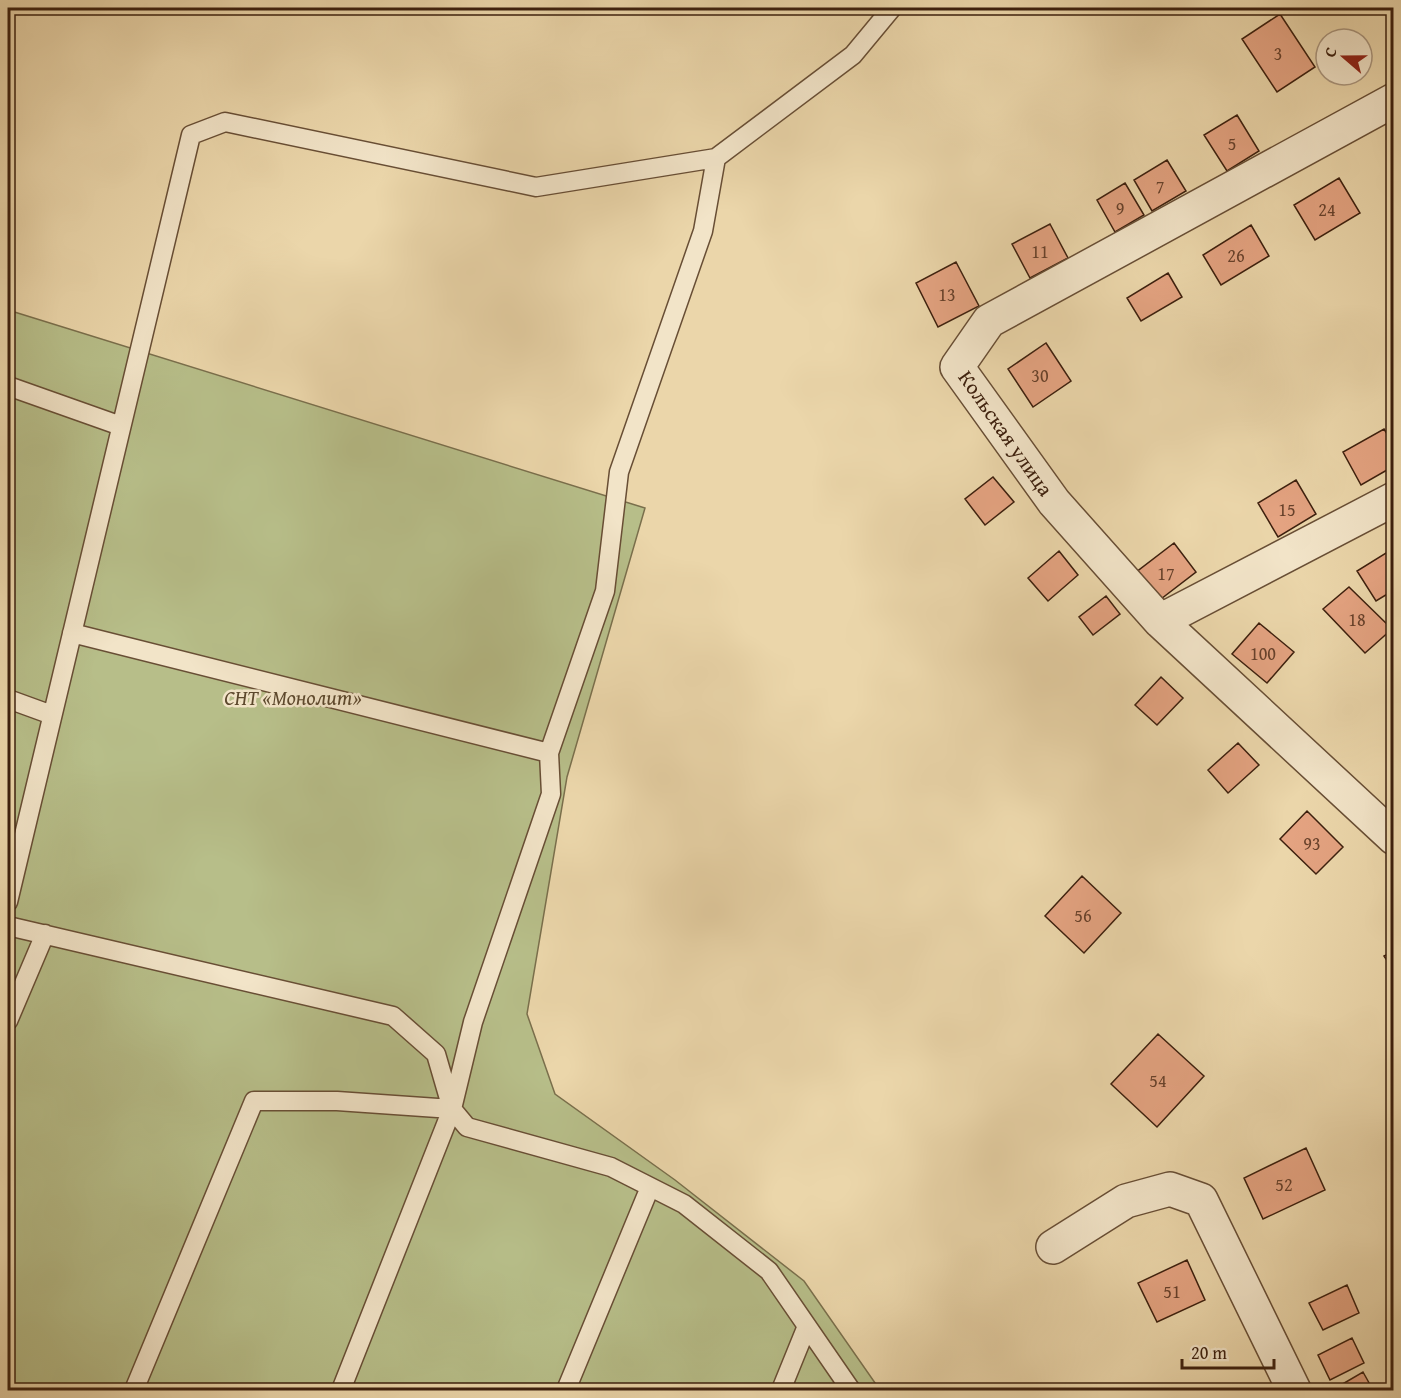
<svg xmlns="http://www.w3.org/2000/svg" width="1401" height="1398" font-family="'Gentium Book Plus',serif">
<rect width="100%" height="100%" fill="#ebd6aa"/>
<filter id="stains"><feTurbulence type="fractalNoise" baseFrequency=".00333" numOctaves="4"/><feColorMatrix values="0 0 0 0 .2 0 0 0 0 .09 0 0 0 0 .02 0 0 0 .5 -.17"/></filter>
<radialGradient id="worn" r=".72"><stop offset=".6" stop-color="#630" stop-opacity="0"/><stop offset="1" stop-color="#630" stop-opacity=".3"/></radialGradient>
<!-- green -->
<path fill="#b7be89" stroke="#7a6f4c" stroke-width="1.5" d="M8,310L645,508L567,777L527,1014L555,1094L675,1180L804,1281L880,1390H8Z"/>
<!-- building -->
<path fill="#e4a381" stroke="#3d200e" stroke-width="1.5" d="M1280,14L1315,67L1277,92L1242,39Z
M1237,115L1259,151L1227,171L1204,135Z
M1167,160L1186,191L1152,211L1134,180Z
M1339,178L1360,213L1315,240L1294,205Z
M1125,183L1144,215L1115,232L1097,200Z
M1050,224L1068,258L1030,278L1012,244Z
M1251,225L1269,256L1221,285L1203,255Z
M956,262L979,306L938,327L916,283Z
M1168,273L1182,297L1141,321L1127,298Z
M1046,343L1071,381L1033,407L1008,369Z
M1384,429L1394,445V466L1361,485L1343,452Z
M993,477L1014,502L985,525L965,499Z
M1296,480L1316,514L1278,537L1258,503Z
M1174,543L1196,572L1157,602L1135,573Z
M1394,548V590L1376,601L1357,571Z
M1059,551L1078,575L1048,601L1028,578Z
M1349,587L1392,629L1365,653L1323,609Z
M1106,596L1120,614L1093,635L1079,617Z
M1259,623L1294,652L1267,683L1232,654Z
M1161,677L1183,698L1157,725L1135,705Z
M1238,743L1259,765L1228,793L1208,770Z
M1307,811L1343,847L1316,874L1280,839Z
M1082,876L1121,913L1084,953L1045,916Z
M1394,951V971L1384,956Z
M1158,1034L1204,1076L1157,1127L1111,1084Z
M1306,1148L1325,1190L1263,1219L1244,1178Z
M1187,1260L1205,1300L1157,1322L1138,1283Z
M1347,1285L1359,1313L1323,1330L1309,1303Z
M1352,1338L1364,1363L1330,1380L1318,1355Z
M1363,1372L1373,1390H1335L1334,1389Z"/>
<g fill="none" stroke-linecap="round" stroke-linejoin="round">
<!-- service casing -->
<g stroke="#684e35" stroke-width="21">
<path id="service" d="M8,386L121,426
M72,633L549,753L605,591L619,472L703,231L716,158
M8,699L52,715
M8,902L191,135L225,122L536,187L716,158L853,55L892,8
M8,926L393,1016L436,1054L452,1109L467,1127L611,1167L684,1204L769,1271L851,1390
M8,1021L45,934
M134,1390L254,1101H337L452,1109
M341,1390L452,1109L473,1022L551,794L549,753
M566,1390L650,1187
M781,1390L807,1326"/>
</g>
<!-- minor casing -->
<g stroke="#684e35" stroke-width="36">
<path id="minor" d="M1394,100L989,321L957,367L1054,502L1160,621L1394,838
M1160,621L1394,499
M1053,1247L1126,1201L1170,1189L1201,1200L1294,1390"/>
</g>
<!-- service -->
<use href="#service" stroke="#f2e4c8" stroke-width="18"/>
<!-- minor -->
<use href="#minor" stroke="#f2e4c8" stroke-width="33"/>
</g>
<g text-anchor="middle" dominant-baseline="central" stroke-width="5" stroke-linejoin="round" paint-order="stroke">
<!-- number labels -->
<g font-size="18" fill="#67412b">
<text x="1278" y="53">3</text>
<text x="1232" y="143">5</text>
<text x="1160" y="186">7</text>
<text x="1120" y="208">9</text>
<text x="1327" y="209">24</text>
<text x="1040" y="251">11</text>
<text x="1236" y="255">26</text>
<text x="947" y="294">13</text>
<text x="1040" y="375">30</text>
<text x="1287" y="509">15</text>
<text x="1166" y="573">17</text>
<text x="1357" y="619">18</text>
<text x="1263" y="653">100</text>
<text x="1312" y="843">93</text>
<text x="1083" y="915">56</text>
<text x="1158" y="1080">54</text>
<text x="1284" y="1184">52</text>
<text x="1172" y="1291">51</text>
</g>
<!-- street labels -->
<g font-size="21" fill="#3d200e" stroke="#f2e4c8">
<text transform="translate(1006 433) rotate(55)">Кольская улица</text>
</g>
<!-- park labels -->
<g font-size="21" font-style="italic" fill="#5c482d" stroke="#f2e4c8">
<text x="293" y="697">СНТ «Монолит»</text>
</g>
</g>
<!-- margin -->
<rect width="1401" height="1398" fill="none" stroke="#ebd6aa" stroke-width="30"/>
<rect x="9" y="9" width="1383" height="1380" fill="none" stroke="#3d200e" stroke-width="3"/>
<rect x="15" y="15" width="1371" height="1368" fill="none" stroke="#3d200e" stroke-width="1.5"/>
<!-- north arrow -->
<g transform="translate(1344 57) rotate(290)"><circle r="28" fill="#f2e4c8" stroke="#aa967e" stroke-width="1.5"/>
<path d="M0-4.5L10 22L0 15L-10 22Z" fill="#8f2418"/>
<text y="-9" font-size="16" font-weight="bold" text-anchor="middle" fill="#3d200e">С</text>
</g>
<!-- scale -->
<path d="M1182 1359v9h92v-9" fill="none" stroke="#3d200e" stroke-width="3"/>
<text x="1191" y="1359" font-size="18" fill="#3d200e" stroke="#f2e4c8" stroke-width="4.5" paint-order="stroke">20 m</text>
<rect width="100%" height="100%" filter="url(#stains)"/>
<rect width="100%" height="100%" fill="url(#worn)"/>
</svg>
